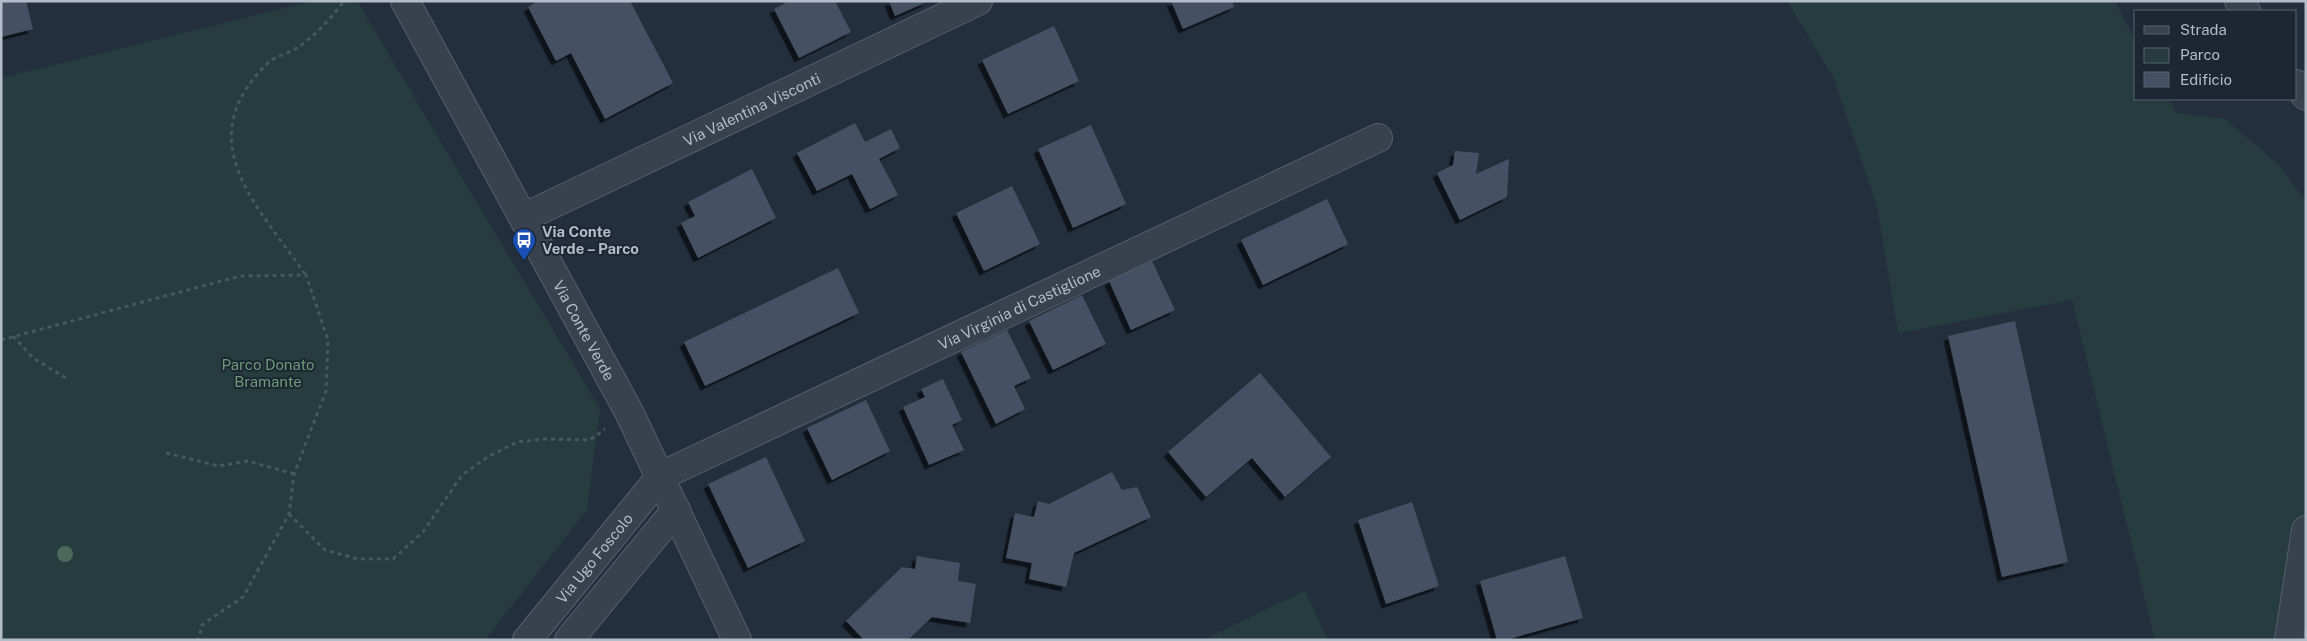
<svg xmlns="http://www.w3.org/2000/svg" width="2307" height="641" font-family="'Public Sans',sans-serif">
<defs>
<filter id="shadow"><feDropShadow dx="-4.5" dy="4.5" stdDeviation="0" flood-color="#0009"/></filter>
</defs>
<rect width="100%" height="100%" fill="#242f3e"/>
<!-- green -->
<path fill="#263c3f" d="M313,1H357L600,409L587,510L485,640H1V78Z
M1787,1H2115L2136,42V99H2168L2176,113L2225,119L2279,165L2306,202V530L2289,640H2155L2072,300L1898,333L1877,206L1833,77Z
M1305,591L1328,640H1203Z"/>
<!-- building -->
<path fill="#455162" filter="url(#shadow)" d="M1,1H26L33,29L1,37Z
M538,1H630L673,83L605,119L571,53L556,61L528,7Z
M789,1H835L851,32L799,58L774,9Z
M889,1H929L895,16Z
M1171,1H1232L1234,7L1183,29Z
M1054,26L1079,81L1008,114L982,60Z
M855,123L865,142L891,129L900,148L879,159L898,195L870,209L852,174L817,191L797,153Z
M1091,125L1126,204L1073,228L1038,149Z
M1455,151L1479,153L1476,174L1509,159L1507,197L1460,220L1437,173L1453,165Z
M752,169L776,218L698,258L681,223L695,216L688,202Z
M1012,186L1040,244L984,271L956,213Z
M1327,199L1348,244L1263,285L1241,240Z
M1152,261L1175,310L1131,330L1109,281Z
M838,268L859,313L705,386L684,342Z
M1082,295L1106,344L1053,370L1029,321Z
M2015,321L2068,562L2002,577L1948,336Z
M1007,330L1031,378L1014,386L1025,409L996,424L961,352Z
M1260,373L1331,457L1285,497L1252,458L1206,497L1168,452Z
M943,379L962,420L952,425L964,450L929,465L903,407L925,397L921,389Z
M866,400L890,451L832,480L807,428Z
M766,457L805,541L748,568L708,484Z
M1112,472L1122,490L1137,487L1151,517L1074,553L1066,587L1029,579L1032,563L1006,558L1015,513L1034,517L1038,501L1049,504Z
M1412,502L1439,586L1386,604L1358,520Z
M917,556L960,563L958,581L976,584L970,623L932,617L908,640H864L846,621L902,567L915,569Z
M1565,556L1583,618L1506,640H1497L1480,581Z"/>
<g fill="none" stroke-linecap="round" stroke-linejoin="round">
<!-- minor casing -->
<g stroke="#565f6c" stroke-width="30">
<g id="minor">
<path id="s1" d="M525,217L978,1"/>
<path id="s2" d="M661,476L1378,138"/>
</g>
</g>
<!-- tertiary casing -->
<g stroke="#565f6c" stroke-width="30">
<g id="tertiary">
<path id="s3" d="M405,1L629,412L737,640"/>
<path d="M2239,1L2246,11"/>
<path d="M2296,84L2306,96"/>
<path id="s4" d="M527,640L661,476"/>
<path d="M569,640L676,510"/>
<path d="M2289,640L2306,530"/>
</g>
</g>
<!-- path -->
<path stroke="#44595c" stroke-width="3" stroke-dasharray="4 4" stroke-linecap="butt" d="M305,274C257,205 188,140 268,63C275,56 287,54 295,49C315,37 330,19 344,1
M13,336L33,358L66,378
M1,340L240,276L306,275L328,340L326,391L294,474L289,514L243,597L202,625L198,640
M166,453L219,466L248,461L294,474
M289,514L325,550L358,559H393L423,532L462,475L486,458L517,442L545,439L590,440L605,429"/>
<!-- minor -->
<use href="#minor" stroke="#38414e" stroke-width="28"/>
<!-- tertiary -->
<use href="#tertiary" stroke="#38414e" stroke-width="28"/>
</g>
<!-- trees -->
<circle fill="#4b6a5d" cx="65" cy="554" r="8"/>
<!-- icons -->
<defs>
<g id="bus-pin" transform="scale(1.25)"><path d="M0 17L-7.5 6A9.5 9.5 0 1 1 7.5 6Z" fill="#1a4fb4" stroke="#1d2633"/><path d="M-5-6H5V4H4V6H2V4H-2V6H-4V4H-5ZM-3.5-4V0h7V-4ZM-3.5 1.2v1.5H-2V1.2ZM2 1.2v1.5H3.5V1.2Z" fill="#fff"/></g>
</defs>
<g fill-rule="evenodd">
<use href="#bus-pin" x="524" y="240"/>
</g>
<g text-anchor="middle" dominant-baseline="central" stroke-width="4" stroke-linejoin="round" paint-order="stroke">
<!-- street labels -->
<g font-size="15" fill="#b4bcc9" stroke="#1d2633">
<text stroke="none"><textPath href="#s1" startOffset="251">Via Valentina Visconti</textPath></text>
<text stroke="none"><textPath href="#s2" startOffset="396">Via Virginia di Castiglione</textPath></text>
<text stroke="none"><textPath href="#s3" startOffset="375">Via Conte Verde</textPath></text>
<text stroke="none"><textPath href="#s4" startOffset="106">Via Ugo Foscolo</textPath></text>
</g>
<!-- poi labels -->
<g font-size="15" font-weight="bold" fill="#b4bcc9" stroke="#1d2633" text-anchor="start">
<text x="542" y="231">Via Conte<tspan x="542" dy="17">Verde – Parco</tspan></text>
</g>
<!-- park labels -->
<g font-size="15" fill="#6b9a76" stroke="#1d2633">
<text x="268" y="364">Parco Donato<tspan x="268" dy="17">Bramante</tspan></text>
</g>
</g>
<!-- border -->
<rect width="2307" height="641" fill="none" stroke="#b4bcc9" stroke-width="5"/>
<!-- legend -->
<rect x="2134" y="10" width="162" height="90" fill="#1d2633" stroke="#59626f"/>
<rect x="2144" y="26" width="25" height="8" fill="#38414e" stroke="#59626f"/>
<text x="2180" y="35" font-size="15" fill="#b4bcc9">Strada</text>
<rect x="2144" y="48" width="25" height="15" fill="#263c3f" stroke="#59626f"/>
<text x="2180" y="60" font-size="15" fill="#b4bcc9">Parco</text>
<rect x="2144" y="72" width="25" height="15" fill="#455162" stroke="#59626f"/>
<text x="2180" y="85" font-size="15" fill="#b4bcc9">Edificio</text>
</svg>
